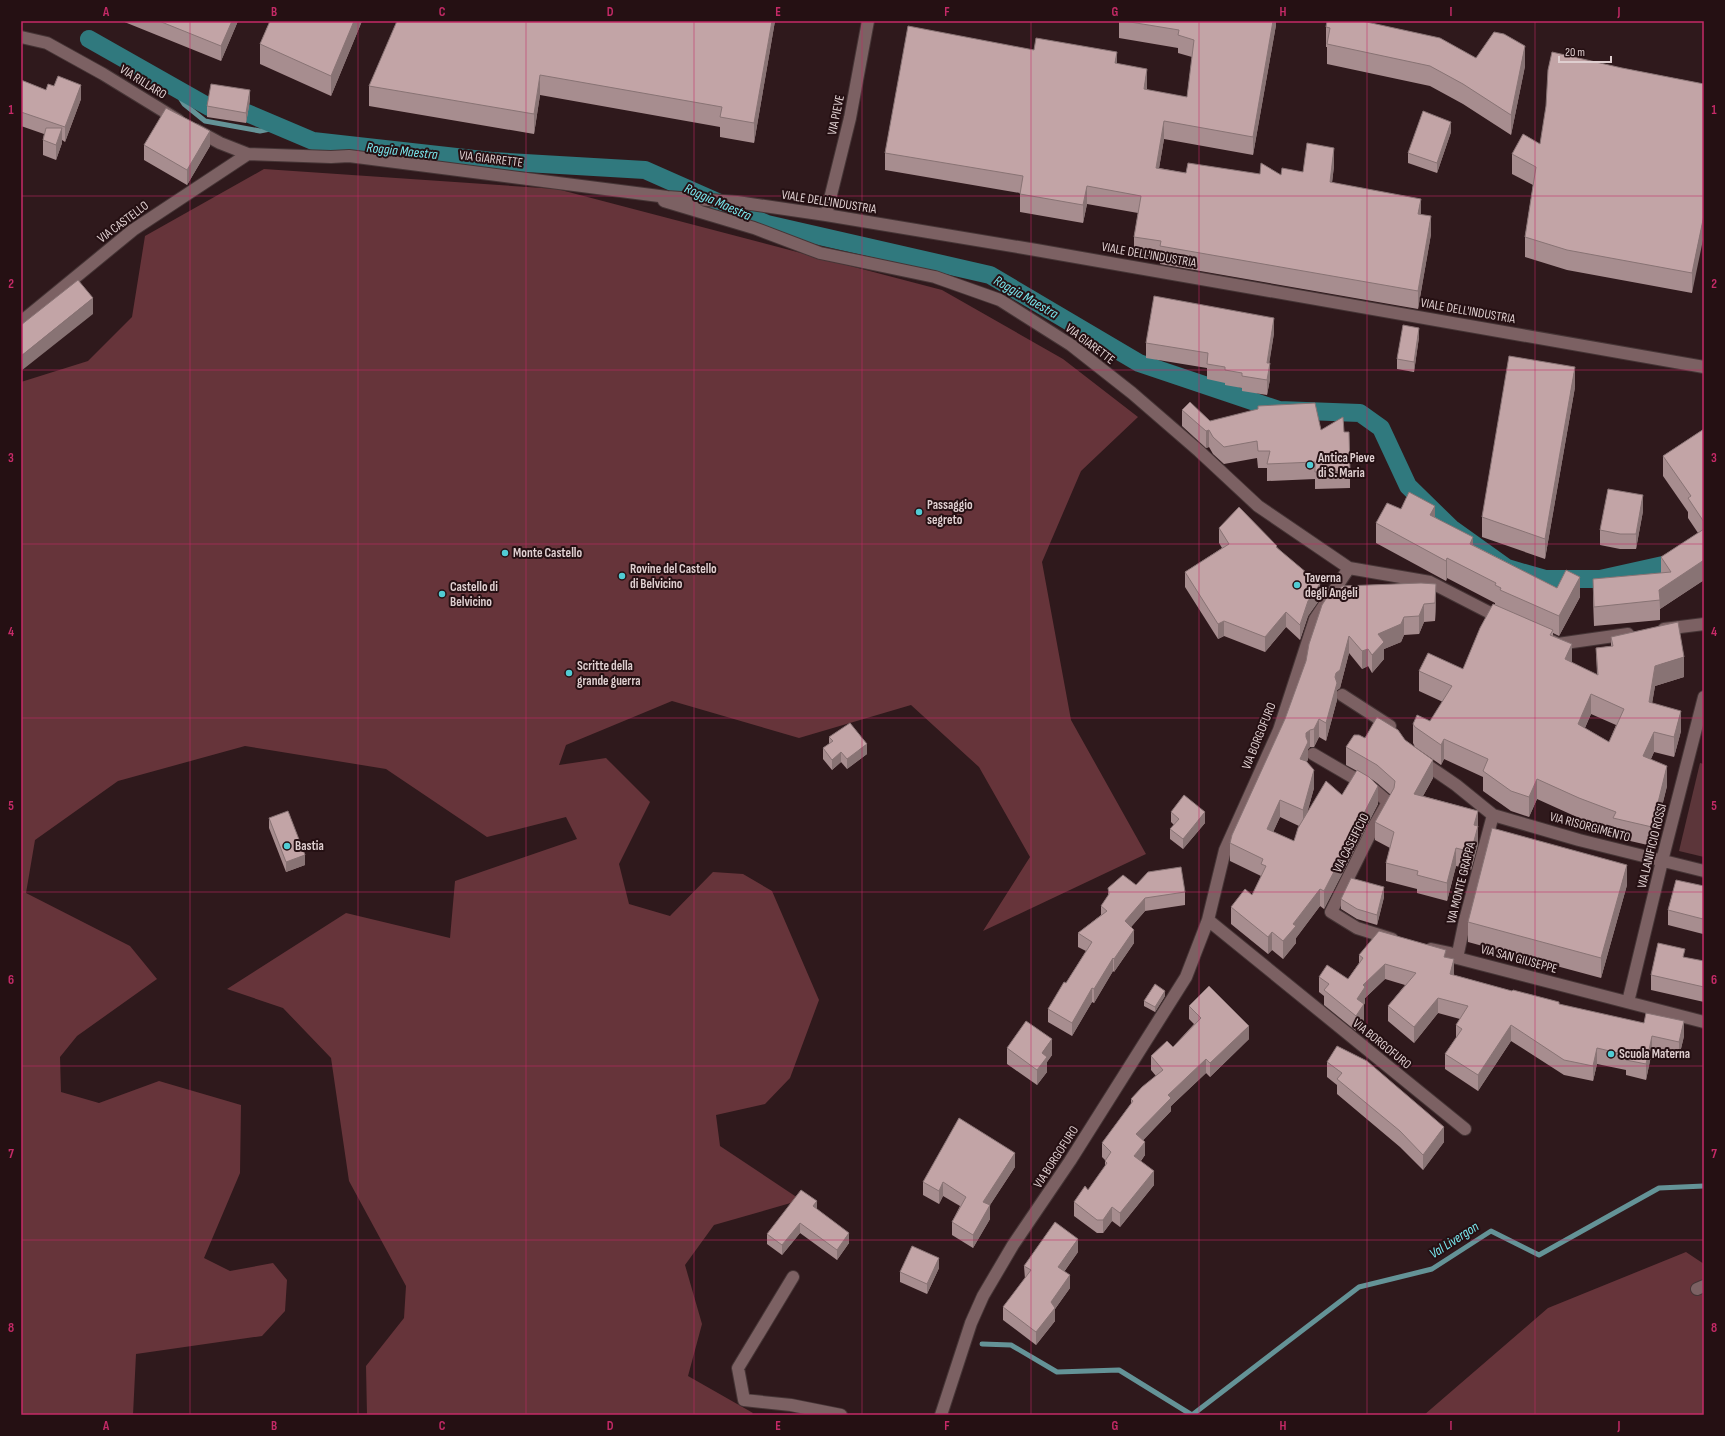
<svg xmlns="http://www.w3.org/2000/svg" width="1725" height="1436" font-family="'Sofia Sans Condensed',sans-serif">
<rect width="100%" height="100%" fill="#2f191c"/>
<!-- green -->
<path fill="#5c363a" d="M1700,763L1704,764V857L1679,851Z"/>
<!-- forest -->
<path fill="#66343a" d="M264,169L557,189L942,290L1063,359L1138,417L1081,471L1042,562L1071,720L1146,854L983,931L1030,857L979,767L911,705L799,738L672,701L566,745L559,765L606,758L650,802L619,864L629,904L670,916L713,872L743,874L772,891L819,1000L790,1078L765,1104L716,1115L720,1146L801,1200L714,1225L685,1265L702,1324L688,1376L753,1413L751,1415H367L366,1366L404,1318L406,1286L349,1181L331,1058L283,1008L227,989L346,913L450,938L455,881L577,839L566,817L487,837L386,769L245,746L118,781L35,840L26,893L130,946L157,979L77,1036L60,1057L61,1092L99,1103L159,1081L241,1105L240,1173L204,1258L230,1271L273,1263L287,1280L285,1311L262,1336L136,1354L133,1415H21V382L88,361L132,317L145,236Z
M1686,1252L1704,1264V1415H1424L1548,1308Z"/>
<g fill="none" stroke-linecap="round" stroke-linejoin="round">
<!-- stream -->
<path stroke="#649397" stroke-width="5" d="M173,87L184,104L205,121L260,131L280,127
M982,1344L1011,1345L1057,1372L1119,1370L1192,1415
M1192,1415L1359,1287L1432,1269L1491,1231L1539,1255L1659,1188L1704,1186"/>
<!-- canal -->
<path stroke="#30797e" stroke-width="18" d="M89,39L209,107
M247,113L313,141L492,161L645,170L767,224L990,275L1139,363L1279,410L1360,413L1381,428L1408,486L1451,528L1507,568L1545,579H1600L1663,565"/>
<!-- minor casing -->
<g stroke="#463536" stroke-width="14">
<path id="minor" d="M21,37L47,43L103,74L178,120
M196,130L220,143L248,154L331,157L349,156L667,197L737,202L826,215L1036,250L1704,367
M664,201L754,228L820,253L935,277L1000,300L1071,345L1132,393L1199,451L1258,506L1349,568L1430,582L1502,619
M826,215L850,118L868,21
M21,322L133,230L248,154
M1664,629L1704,624
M1552,641L1558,644L1628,634
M1342,695L1390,726
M1313,754L1373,789L1388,802L1373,828L1331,912L1357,928L1392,939
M1421,761L1456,785L1493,815L1579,840L1704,871
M1208,920L1465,1129
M1431,949L1450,953L1457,958L1704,1022
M1457,958L1465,920L1493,815
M1628,1002L1664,853L1704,697
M793,1277L738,1368L744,1400L791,1405L841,1415
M1697,1289L1704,1286
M941,1415L971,1323L983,1296L1013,1245L1070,1161L1186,977L1208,920L1225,850L1279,730L1315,619L1349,568"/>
</g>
<!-- minor -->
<use href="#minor" stroke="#7c6163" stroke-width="12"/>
</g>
<!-- wall -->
<path fill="#a78d8f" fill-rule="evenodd" d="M122,21H238L221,61Z
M270,21H362L331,96L260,64V44Z
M775,21L754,143L720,137V127L540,95L534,134L369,106V86Z
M1119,21H1276V25L1253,155L1164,139L1159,168L1186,173L1281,175L1303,172L1334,166L1332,182L1421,214L1431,234L1418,309L1160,264V259L1134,255V237L1138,213L1087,204L1083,223L1020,212V193L885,170V153L1034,50L1117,64L1147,87V90L1187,97L1192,57L1178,53V48L1119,38Z
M1326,27L1476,58L1525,66L1511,135L1463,104L1430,86L1327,64V47H1326Z
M1622,68L1704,84L1692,293L1567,270L1525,257V237L1533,185L1512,174V154L1540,144Z
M21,80L46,90L81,99L65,142L62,140V143L56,160L43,155V140L44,134L21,126Z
M250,100L246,123L207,117V106Z
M1451,132L1437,173L1408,163V153Z
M144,145L210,146L187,185L144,160Z
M1274,333L1269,363L1270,379L1267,395L1242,391V388L1225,385V383L1207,379V368L1146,358V343Z
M1419,337L1414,372L1397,369V359Z
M1575,387L1545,559L1482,537V517Z
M1182,410L1210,421L1321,430L1344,432L1350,471V488L1315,489V479L1267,481V468H1258L1257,458L1224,464L1213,454L1209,447L1206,448L1182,426Z
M1704,429V580L1660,609V620L1594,626L1593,599V579L1661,573V557L1698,533L1688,518V512L1663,476V456Z
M1401,509L1435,517L1473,545L1557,588L1580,597L1559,636L1553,633V636L1572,663L1597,675L1596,648L1611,646V637L1684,677L1655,686L1652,703L1681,731L1674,757L1654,752L1651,759L1667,786L1652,846L1613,837V831L1579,818L1537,799L1529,817L1511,811L1483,791V777L1444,759L1441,765L1415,747L1413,743V724L1430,721L1443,702L1419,691V671L1463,669L1495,604V603L1447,578L1446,581L1376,543V523ZM1591,714L1616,725L1609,742L1585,728Z
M1643,511L1636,549H1620L1600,545V530Z
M1219,528L1277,547L1320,599L1308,616L1300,640L1286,627L1265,652L1224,636L1218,639L1185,587V572L1222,548L1219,543Z
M1333,592L1436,602L1435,621L1424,622L1419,634L1404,635L1401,642L1384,649V659L1372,673L1368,666L1362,669L1349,653L1340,688L1337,690V700L1326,741L1319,737L1314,747H1310L1308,749V759L1307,762L1314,788L1307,813L1342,795L1357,771L1346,765V747L1365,738L1405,740L1433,778L1423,796L1478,811V844L1471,870L1456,866L1447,901L1417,893V889L1386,881V863L1390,848L1375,840V822L1391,795L1377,783L1370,778L1378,804L1324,909L1320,906L1296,938V943L1283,959L1272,950L1268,954L1231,924V907L1252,895L1261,876L1230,861V843L1285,719ZM1280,817L1299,826L1294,841L1273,832Z
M829,737L867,754L847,769L841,762L832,770L823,759V748L829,744Z
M1171,812L1205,823L1183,849L1170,839V829L1174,825L1171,822Z
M269,818L305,865L286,872L269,828Z
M1136,885L1185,892V905L1145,911L1131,927L1134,943L1114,972L1113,971L1094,1003L1092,1002L1072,1036L1048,1022V1009L1066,983L1086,951L1078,947V933L1101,915V906L1108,896V888Z
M1627,885L1601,978L1468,942V922Z
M1704,886V929L1703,934L1668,925V910Z
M1384,897L1377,925L1357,919L1341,909V899Z
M1359,955L1446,957L1454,975L1559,1004L1684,1036L1679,1057L1652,1051L1646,1080L1626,1075V1070L1597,1064L1593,1081L1564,1075L1511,1041L1478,1091L1445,1069V1054L1456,1038V1025L1460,1019L1438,1013L1414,1043L1388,1021V1006L1405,985L1385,979L1365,998V1003L1364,1004V1020L1356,1031L1324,1005V996L1319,992V977L1348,979L1359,963Z
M1704,961V1002L1651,990V975Z
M1165,996L1155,1012L1144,1006V1001Z
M1189,1006L1249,1039L1210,1077L1206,1073L1171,1106V1111L1143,1140L1145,1155L1141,1161L1154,1185L1120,1227L1112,1221L1103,1233H1097L1074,1216V1202L1088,1190L1105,1167V1160L1102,1157V1143L1131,1104V1099L1156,1076L1151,1070V1056L1173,1047L1194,1024L1189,1019Z
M1007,1048L1052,1055L1047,1062V1072L1037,1085L1007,1064Z
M1327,1062L1444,1142L1423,1170L1400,1147L1337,1094V1085L1327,1077Z
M1015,1167L990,1205V1219L973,1248L952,1235V1222L960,1206L943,1196L939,1204L923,1195V1182Z
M817,1209L849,1243L837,1260L800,1233L782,1255L767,1244V1234Z
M1078,1252L1064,1272L1070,1288L1055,1309V1321L1036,1345L1003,1320V1307L1025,1279L1024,1266Z
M939,1268L927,1294L900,1282V1272Z"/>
<!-- shaded-wall -->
<path fill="#887374" d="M232,21H238L221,61V46Z
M354,21H362L331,96V76Z
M772,21H775L754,143V123Z
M1273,21H1276V25L1253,155V137Z
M1525,46V66L1511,135V115Z
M1117,52V70L1115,63Z
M1147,69V87L1144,107V89Z
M540,75V95L534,134V114Z
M81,85V99L65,142V127Z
M250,90V100L246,123V113Z
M1164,121V139L1156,186V168Z
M1451,122V132L1437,173V163Z
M62,128V143L56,160V145Z
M210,131V146L187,185V170Z
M1334,148V166L1330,200V182Z
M1087,186V204L1083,223V205Z
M1421,199V217L1418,214Z
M1704,215V235L1692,293V273Z
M1431,216V234L1418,309V291Z
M93,298V314L21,371V356Z
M1274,318V333L1267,378V363Z
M1419,328V337L1414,372V362Z
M1270,363V379L1267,395V380Z
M1575,367V387L1545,559V539Z
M1209,430V447L1206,448V431Z
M1643,495V511L1636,549V534Z
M1435,506V526L1430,515Z
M1473,537V557L1470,544Z
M1447,558V578L1446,581V561Z
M1704,560V580L1660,609L1659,590Z
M1580,577V597L1559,636V616Z
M1320,584V599L1308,616L1300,640V625L1308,601Z
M1436,584V602L1435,621V603Z
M1424,604V622L1419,634V616Z
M1286,612V627L1265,652V637Z
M1404,617V635L1401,642L1384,649V659L1372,673V655L1378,634Z
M1224,621V636L1218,639V624Z
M1349,636V653L1340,688L1337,690V700L1326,741V723L1335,677Z
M1572,644V664L1565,659Z
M1368,649V666L1362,669V651Z
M1684,657V677L1655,686L1649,722V702L1655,666Z
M1591,694V714L1578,743V724Z
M1681,711V731L1674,757V737Z
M1319,719V737L1314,747V729Z
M1310,730V747L1308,749V759L1300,776V759L1306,733Z
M1654,732V752L1643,776V756Z
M1444,739V759L1441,765V745Z
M867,744V754L847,769V759Z
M841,752V762L832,770V760Z
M1433,760V778L1414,812V794Z
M1667,766V786L1652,846V827Z
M1314,770V788L1303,828V810Z
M1537,779V799L1529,817V797Z
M1378,786V804L1324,909V891Z
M1280,800V817L1267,846V829Z
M1478,811V844L1471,870V852L1474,825Z
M1205,812V823L1183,849V839Z
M1456,848V866L1447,901V883Z
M305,855V865L286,872V862Z
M1627,865V885L1601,978V958Z
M1384,887V897L1377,925V915Z
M1320,889V906L1296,938V943L1283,959V941L1293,924Z
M1145,898V911L1125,934V921Z
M1704,914V929L1703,934V919Z
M1134,930V943L1114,972V959Z
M1272,932V950L1268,954V937Z
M1113,958V971L1094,1003V989Z
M1454,959V975L1450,989V974Z
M1385,964V979L1365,998V1003L1357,1014V999L1363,985Z
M1092,988V1002L1072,1036V1023Z
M1165,991V996L1155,1012V1007Z
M1438,998V1013L1414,1043V1027Z
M1364,1004V1020L1356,1031V1016Z
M1684,1021V1036L1679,1057V1042Z
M1511,1025V1041L1478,1091V1075Z
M1249,1026V1039L1210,1077V1063Z
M1652,1036V1051L1646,1080V1064Z
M1052,1039V1055L1047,1062V1072L1037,1085V1070L1042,1053Z
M1597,1048V1064L1593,1081V1066Z
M1206,1059V1073L1171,1106V1111L1136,1148V1134L1168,1095Z
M1444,1127V1142L1423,1170V1155Z
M1145,1142V1155L1134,1169V1156Z
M1015,1153V1167L990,1205V1219L973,1248V1235L983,1202Z
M1154,1171V1185L1120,1227V1213Z
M943,1182V1196L939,1204V1191Z
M817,1201V1211L813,1206Z
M1112,1207V1221L1103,1233V1220Z
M800,1223V1233L782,1255V1245Z
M849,1233V1243L837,1260V1250Z
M1078,1239V1252L1058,1280V1267Z
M939,1258V1268L927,1294V1284Z
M1070,1275V1288L1055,1309V1321L1036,1345V1332L1051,1302Z"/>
<!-- building -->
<path fill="#c2a4a6" stroke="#887374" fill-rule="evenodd" d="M159,21H232L221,46Z
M270,21H354L331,76L260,44Z
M397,21H772L754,123L720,117L722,107L540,75L534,114L369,86Z
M1124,21H1273L1253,137L1164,121L1156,168L1186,173L1188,163L1260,174L1261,163L1281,175L1282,168L1303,172L1307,143L1334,148L1330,182L1421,199L1418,214L1431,216L1418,291L1160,246L1161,241L1134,237L1141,196L1087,186L1083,205L1020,194L1023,176L885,153L908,26L1034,50L1036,38L1117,52L1115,63L1147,69L1144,89L1187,97L1194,40L1178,35L1179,30Z
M1327,21H1362L1440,38L1476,58L1494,32L1504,34L1525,46L1511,115L1463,84L1430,66L1327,44L1330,28L1326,27Z
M1552,52L1622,68L1704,84V215L1692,273L1567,250L1525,237L1536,167L1512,154L1523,134L1540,144L1546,106L1548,70Z
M58,76L81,85L65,127L21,112V80L46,90L48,84L54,86Z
M211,84L250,90L246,113L207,106Z
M166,108L210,131L187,170L144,145Z
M1423,111L1451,122L1437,163L1408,153Z
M46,128H62L56,145L43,140Z
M78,280L93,298L21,356V325Z
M1154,296L1274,318L1267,363H1270L1267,380L1242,376V373L1225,370V367L1207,364L1208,353L1146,343Z
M1403,325L1419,328L1414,362L1397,359Z
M1509,356L1575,367L1545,539L1482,517Z
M1190,402L1210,421L1258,409V406L1315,403L1321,430L1343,417L1344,432H1349L1350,471L1315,472V462L1267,464L1270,451H1258L1257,441L1224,447L1213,437L1209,430L1206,431L1182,410Z
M1704,429V522L1688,498L1691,496L1663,456Z
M1608,489L1643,495L1636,534H1620L1600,530Z
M1409,492L1435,506L1430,515L1473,537L1470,544L1557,588L1566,570L1580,577L1559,616L1500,590L1501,588L1495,585L1496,583L1447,558L1446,561L1376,523L1387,503L1401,509Z
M1239,507L1277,546L1276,547L1320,584L1308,601L1300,625L1286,612L1265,637L1224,621L1218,624L1185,572L1229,544L1219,528Z
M1704,529V560L1659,590L1660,600L1594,607L1593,579L1671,572L1661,557Z
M1421,583L1436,584L1435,603L1424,604L1419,616L1404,617L1401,624L1378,634L1384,642L1372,655L1368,649L1362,651L1349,636L1340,670L1336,673L1335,677L1337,683L1326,723L1319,719L1314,729L1310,730L1306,733V737L1308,742L1300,759L1306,761L1314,770L1303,810L1280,800L1267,829L1294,841L1298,828L1326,781L1342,795L1357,770L1369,777L1378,786L1324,891L1320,889L1293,924L1296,926L1283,941L1272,932L1268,937L1231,907L1245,889L1252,895L1266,866L1261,864L1263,859L1230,843L1232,835L1285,719L1306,661L1309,644L1322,605L1331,591L1333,592L1343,586Z
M1493,604L1553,630L1550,635L1572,644L1565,659L1598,675L1596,648L1613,646L1611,637L1678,622L1684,657L1655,666L1649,702L1681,711L1674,737L1654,732L1643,756L1667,766L1652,827L1613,818L1616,812L1579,798L1537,779L1529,797L1511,791L1483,771L1488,759L1444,739L1441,745L1415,727L1413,724L1417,715L1430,721L1452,686L1419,671L1428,653L1463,669L1480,628ZM1591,694L1624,709L1609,742L1578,724Z
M1377,717L1398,730L1405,740L1433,760L1414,794L1478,811L1474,825L1478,826L1471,852L1456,848L1447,883L1417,875L1418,871L1386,863L1394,832L1375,822L1394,788L1395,781L1377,765L1346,747L1354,735H1359L1365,738Z
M850,723L867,744L847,759L841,752L832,760L823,748L833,741L829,737Z
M1184,795L1205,812L1183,839L1170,829L1179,819L1171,812Z
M288,811L305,855L286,862L269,818Z
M1492,828L1627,865L1601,958L1468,922Z
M1181,867L1185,892L1145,898L1125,921L1134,930L1114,959L1113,958L1094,989L1092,988L1072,1023L1048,1009L1064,982L1066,983L1092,942L1078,933L1107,911L1101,906L1109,894L1108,888L1123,875L1136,885L1148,872Z
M1351,878L1384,887L1377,915L1357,909L1341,899Z
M1676,880L1704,886V914L1703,919L1668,910Z
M1379,931L1446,950L1444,957L1454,959L1450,974L1512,991L1513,990L1559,1002V1004L1644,1023L1646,1013L1684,1021L1679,1042L1652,1036L1646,1064L1626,1060L1627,1055L1597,1048L1593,1066L1564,1060L1511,1025L1478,1075L1445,1054L1462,1029L1456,1025L1468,1006L1438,998L1414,1027L1388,1006L1416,973L1385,964L1363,985L1365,987L1357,999L1364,1004L1356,1016L1324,990L1329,984L1319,977L1327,965L1348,979L1363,958L1359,955Z
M1658,943L1685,949L1683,957L1704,961V987L1651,975Z
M1155,984L1165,991L1155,1007L1144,1001Z
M1209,986L1249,1026L1210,1063L1206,1059L1168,1095L1171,1098L1136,1134L1145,1142L1134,1156L1154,1171L1120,1213L1112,1207L1103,1220H1097L1074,1202L1085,1186L1088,1190L1107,1163L1105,1161L1111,1152L1102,1143L1133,1101L1131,1099L1142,1087L1163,1070L1151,1056L1167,1041L1173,1047L1201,1018L1189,1006Z
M1026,1021L1052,1039L1042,1053L1047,1057L1037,1070L1007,1048Z
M1337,1046L1367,1061L1444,1127L1423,1155L1400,1131L1337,1079L1342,1073L1327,1062Z
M959,1118L1015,1153L983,1202L990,1205L973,1235L952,1222L966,1197L943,1182L939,1191L923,1182Z
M801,1190L817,1201L813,1206L849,1233L837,1250L800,1223L782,1245L767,1234Z
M1055,1222L1078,1239L1058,1267L1070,1275L1051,1302L1055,1308L1036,1332L1003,1307L1031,1270L1024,1266Z
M912,1246L939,1258L927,1284L900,1272Z"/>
<!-- grid -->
<path fill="none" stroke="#c52a67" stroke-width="1" stroke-opacity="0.55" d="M190,21V1415M358,21V1415M526,21V1415M694,21V1415M862,21V1415M1031,21V1415M1199,21V1415M1367,21V1415M1535,21V1415M21,196H1704M21,370H1704M21,544H1704M21,718H1704M21,892H1704M21,1066H1704M21,1240H1704"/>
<!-- markers -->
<g fill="#51ccd4" stroke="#251013" stroke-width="1.5">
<circle cx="1310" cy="465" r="4"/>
<circle cx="919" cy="512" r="4"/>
<circle cx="505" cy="553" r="4"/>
<circle cx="622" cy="576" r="4"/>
<circle cx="1297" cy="585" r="4"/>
<circle cx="442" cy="594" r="4"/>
<circle cx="569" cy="673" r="4"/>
<circle cx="287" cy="846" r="4"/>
<circle cx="1611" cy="1054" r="4"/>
</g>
<g text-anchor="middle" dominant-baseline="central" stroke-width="4" stroke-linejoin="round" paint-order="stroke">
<!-- street labels -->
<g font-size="13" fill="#dfcfd0" stroke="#251013">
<text transform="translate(143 82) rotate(32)">VIA RILLARO</text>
<text transform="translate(836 115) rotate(-78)">VIA PIEVE</text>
<text transform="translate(491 159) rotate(7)">VIA GIARRETTE</text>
<text transform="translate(829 202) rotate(9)">VIALE DELL'INDUSTRIA</text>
<text transform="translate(123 222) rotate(-37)">VIA CASTELLO</text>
<text transform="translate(1149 255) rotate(10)">VIALE DELL'INDUSTRIA</text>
<text transform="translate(1468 311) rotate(10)">VIALE DELL'INDUSTRIA</text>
<text transform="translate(1090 344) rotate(37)">VIA GIARETTE</text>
<text transform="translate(1259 736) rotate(-68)">VIA BORGOFURO</text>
<text transform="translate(1590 827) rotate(15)">VIA RISORGIMENTO</text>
<text transform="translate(1351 843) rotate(-63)">VIA CASEIFICIO</text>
<text transform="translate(1652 846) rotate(-76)">VIA LANIFICIO ROSSI</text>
<text transform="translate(1461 883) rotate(-76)">VIA MONTE GRAPPA</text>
<text transform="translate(1519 959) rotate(15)">VIA SAN GIUSEPPE</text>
<text transform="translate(1382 1044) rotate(39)">VIA BORGOFURO</text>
<text transform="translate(1056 1157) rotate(-57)">VIA BORGOFURO</text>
</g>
<!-- poi labels -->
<g font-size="13" font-weight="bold" fill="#dfcfd0" stroke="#251013" text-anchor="start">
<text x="1318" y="458">Antica Pieve<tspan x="1318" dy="15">di S. Maria</tspan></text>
<text x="927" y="505">Passaggio<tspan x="927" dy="15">segreto</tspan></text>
<text x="513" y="553">Monte Castello</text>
<text x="630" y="569">Rovine del Castello<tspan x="630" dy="15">di Belvicino</tspan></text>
<text x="1305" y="578">Taverna<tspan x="1305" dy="15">degli Angeli</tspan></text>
<text x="450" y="587">Castello di<tspan x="450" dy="15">Belvicino</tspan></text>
<text x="577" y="666">Scritte della<tspan x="577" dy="15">grande guerra</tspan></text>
<text x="295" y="846">Bastia</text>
<text x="1619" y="1054">Scuola Materna</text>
</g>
<!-- water labels -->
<g font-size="14" font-style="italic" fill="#78e6ed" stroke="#251013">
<text transform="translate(402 151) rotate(6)">Roggia Maestra</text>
<text transform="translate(718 202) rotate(24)">Roggia Maestra</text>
<text transform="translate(1026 297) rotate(30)">Roggia Maestra</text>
<text transform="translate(1454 1240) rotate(-33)">Val Livergon</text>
</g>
</g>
<!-- border -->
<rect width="1725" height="1436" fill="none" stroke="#251013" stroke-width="44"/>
<!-- scale -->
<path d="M1559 56v6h52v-6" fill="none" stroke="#dfcfd0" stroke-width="2"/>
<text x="1565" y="56" font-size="12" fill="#dfcfd0" stroke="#251013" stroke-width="3" paint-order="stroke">20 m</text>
<rect x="22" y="22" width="1681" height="1392" fill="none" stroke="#c52a67" stroke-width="1.5"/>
<g font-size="13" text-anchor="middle" font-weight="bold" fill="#c52a67">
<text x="106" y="16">A</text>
<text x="274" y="16">B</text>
<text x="442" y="16">C</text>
<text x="610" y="16">D</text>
<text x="778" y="16">E</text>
<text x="947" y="16">F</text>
<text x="1115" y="16">G</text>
<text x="1283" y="16">H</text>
<text x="1451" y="16">I</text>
<text x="1619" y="16">J</text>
<text x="11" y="114">1</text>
<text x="1714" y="114">1</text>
<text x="11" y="288">2</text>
<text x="1714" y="288">2</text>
<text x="11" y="462">3</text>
<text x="1714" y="462">3</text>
<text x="11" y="636">4</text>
<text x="1714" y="636">4</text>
<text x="11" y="810">5</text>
<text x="1714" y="810">5</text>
<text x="11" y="984">6</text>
<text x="1714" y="984">6</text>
<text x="11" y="1158">7</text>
<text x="1714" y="1158">7</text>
<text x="11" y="1332">8</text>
<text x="1714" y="1332">8</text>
<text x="106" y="1430">A</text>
<text x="274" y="1430">B</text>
<text x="442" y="1430">C</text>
<text x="610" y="1430">D</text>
<text x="778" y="1430">E</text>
<text x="947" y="1430">F</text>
<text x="1115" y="1430">G</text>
<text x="1283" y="1430">H</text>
<text x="1451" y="1430">I</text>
<text x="1619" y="1430">J</text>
</g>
</svg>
